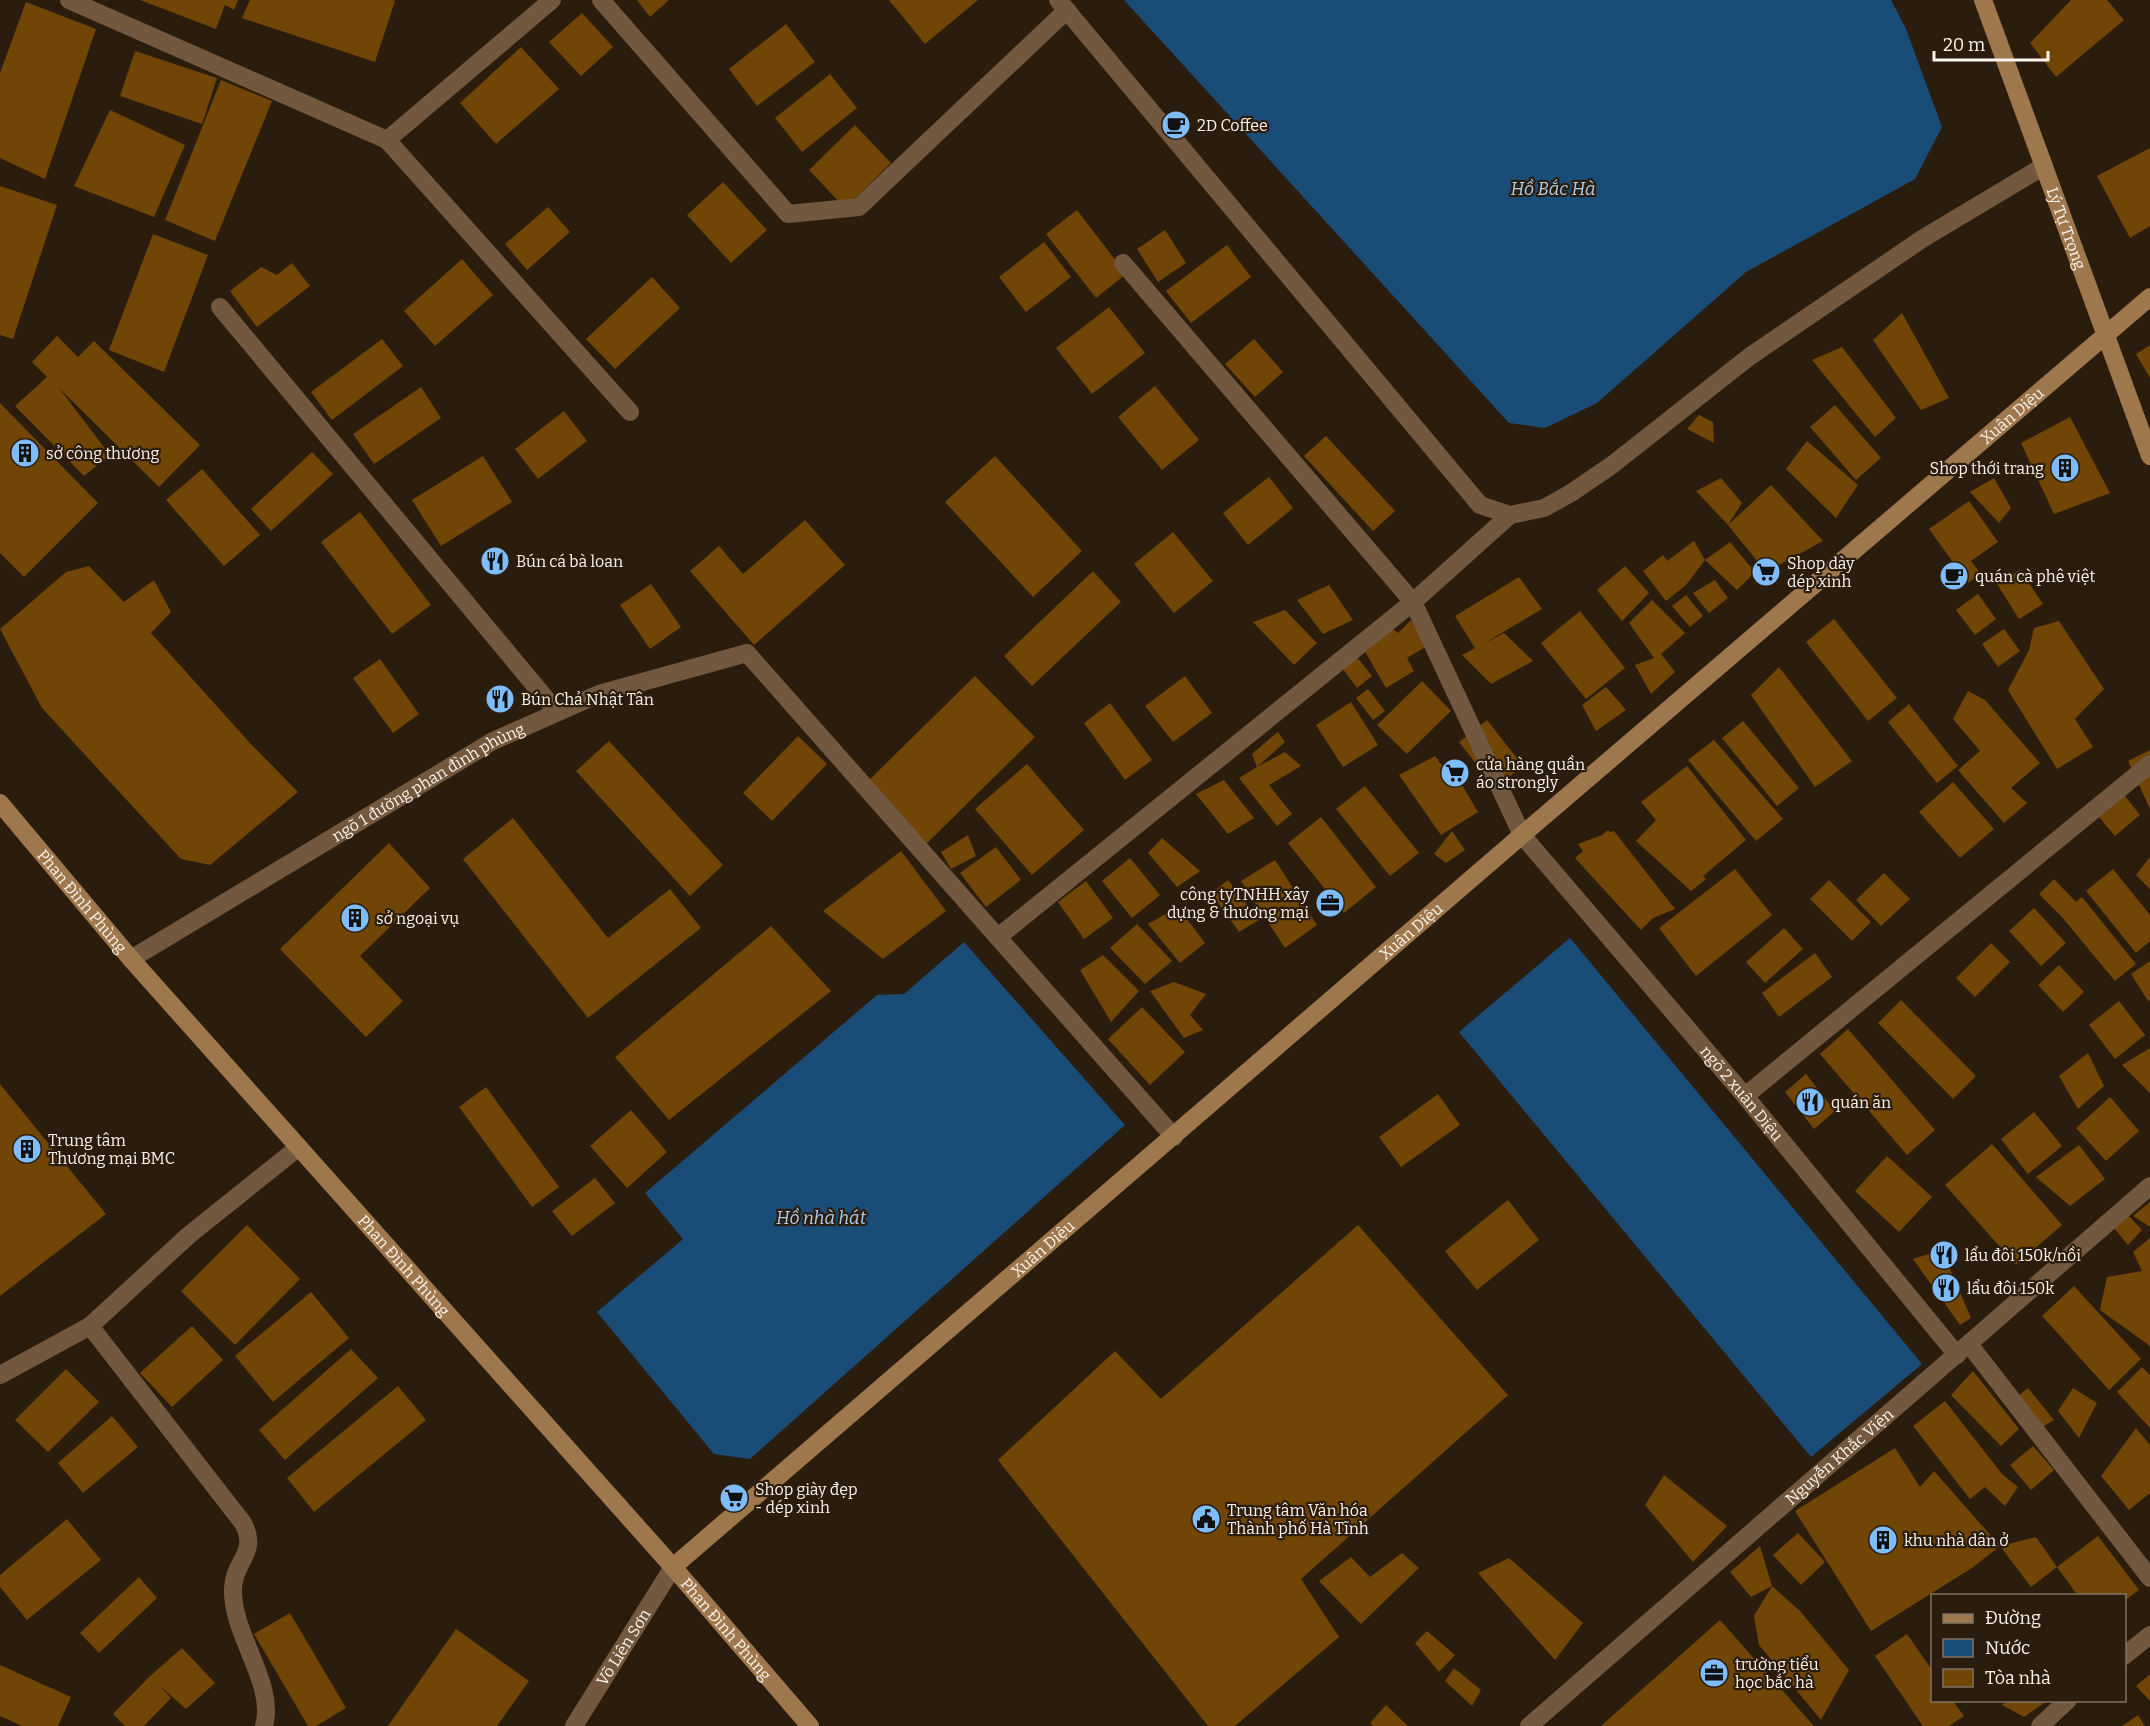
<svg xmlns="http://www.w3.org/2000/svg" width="2150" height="1726" font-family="Bitter,serif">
<rect width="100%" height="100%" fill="#2b1d0e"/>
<!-- water -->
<path fill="#1a4c78" d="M1124,0H1891L1906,29L1942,127L1915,179L1746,272L1597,403L1545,428L1509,423Z
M1570,938L1922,1364L1811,1457L1459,1032Z
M964,942L1125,1125L750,1459L714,1454L597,1312L683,1239L645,1193L877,995L904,994Z"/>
<!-- building -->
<path fill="#704506" d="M140,0H238L234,10L225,5L216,29Z
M250,0H392L395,1L375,62L242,18Z
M637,0H669L650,17Z
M889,0H978L925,44Z
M2071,0H2107L2124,20L2056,77L2030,43Z
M26,2L96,29L45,179L0,158V73Z
M582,13L613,47L581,76L549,42Z
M786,24L815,62L757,106L729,69Z
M521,47L559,89L496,144L460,103Z
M135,51L217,78L202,124L120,96Z
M830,74L857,108L802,152L775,118Z
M221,80L272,101L215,241L165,220Z
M110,110L185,145L154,217L74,186Z
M855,125L891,163L845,208L809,170Z
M2150,148V226L2130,238L2097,176Z
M723,182L767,230L731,263L687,215Z
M0,186L57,205L13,339L0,335Z
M548,207L570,232L527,270L505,244Z
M1077,210L1126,274L1096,298L1046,234Z
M1165,230L1186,263L1158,282L1137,249Z
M153,234L208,255L164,372L109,350Z
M1044,242L1071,277L1026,312L999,277Z
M1227,245L1251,277L1191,323L1166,291Z
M462,259L493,295L435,346L404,311Z
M292,263L310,286L257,327L230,291L261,267L277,275Z
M652,277L680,308L615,369L586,339Z
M1109,307L1145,353L1092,394L1056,348Z
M1902,313L1949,398L1921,410L1873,340Z
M57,336L78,357L94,341L200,445L159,487L59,388L110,455L84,476L15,406L47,377L32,362Z
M382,339L403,366L332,420L311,392Z
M1254,339L1283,372L1255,397L1225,364Z
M2150,345V378L2136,354Z
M1842,347L1896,418L1875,437L1812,360Z
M1155,386L1199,440L1162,470L1118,417Z
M421,387L441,418L374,464L353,434Z
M0,403L98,503L24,577L0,553Z
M1835,405L1881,458L1856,480L1810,427Z
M564,411L587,441L538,479L515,449Z
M1699,415L1713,422L1714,443L1687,429Z
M2070,417L2110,493L2054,514L2021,443Z
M1326,436L1395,511L1373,531L1304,456Z
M1807,441L1858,485L1836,518L1786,469Z
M312,452L333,474L271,531L251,509Z
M483,456L512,502L441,546L412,500Z
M995,456L1082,551L1033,597L945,502Z
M202,469L260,535L224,566L166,500Z
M1269,477L1293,508L1248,545L1223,513Z
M1721,478L1742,503L1728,525L1696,491Z
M1994,478L2011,508L1999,523L1970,492Z
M1771,485L1823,541L1766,572L1728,525Z
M1969,501L1998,542L1971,561L1981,574L1968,583L1929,529Z
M360,512L431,605L392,634L321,542Z
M805,520L845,565L754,645L690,571L719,546L743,574Z
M1173,532L1213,581L1174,613L1134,564Z
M1694,541L1705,560L1730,542L1755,572L1737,590L1705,560L1686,585L1666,601L1643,571L1663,555L1667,561Z
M89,566L124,602L154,580L171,612L151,633L250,743L298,792L210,865L181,859L42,708L0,629L66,572Z
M1625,566L1649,593L1622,621L1597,590Z
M2020,570L2043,604L2019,619L1997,584Z
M1093,571L1121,602L1032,686L1004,656Z
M1519,577L1542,609L1483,644L1504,633L1533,661L1491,684L1462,655L1475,648L1455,616Z
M1715,580L1728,598L1709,613L1693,593Z
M651,584L681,627L650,649L620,605Z
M1329,585L1353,620L1323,634L1297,600Z
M1978,594L1996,619L1975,635L1956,610Z
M1686,595L1703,616L1690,627L1672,606Z
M1652,600L1685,633L1661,654L1675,672L1651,694L1635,665L1654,658L1629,623Z
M1285,610L1317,643L1294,665L1253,622Z
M1580,611L1625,668L1586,699L1541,643Z
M1834,619L1897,698L1868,721L1806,642Z
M1411,620L1427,646L1407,658L1414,671L1386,688L1363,648L1389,626L1398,633Z
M2059,621L2104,689L2075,719L2093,747L2057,769L2008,690L2029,650L2034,628Z
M2004,629L2020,651L1998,667L1982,644Z
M1357,657L1372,676L1357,688L1343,669Z
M380,659L419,714L393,733L353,678Z
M1779,667L1852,761L1815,787L1751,695Z
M975,676L1035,737L922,848L862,787Z
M1185,676L1212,713L1173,742L1145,706Z
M1422,681L1451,711L1407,754L1377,725Z
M1606,687L1626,710L1596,731L1582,705Z
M1368,689L1385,711L1373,720L1356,698Z
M1968,691L1985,700L2040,763L2011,788L2027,803L2004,823L1958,770L1980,751L1953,719Z
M1351,702L1378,745L1343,767L1316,725Z
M1110,703L1152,760L1125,780L1084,723Z
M1909,704L1958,766L1937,783L1888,722Z
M1487,720L1523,766L1495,788L1459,742Z
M1743,721L1799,788L1777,806L1722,738Z
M1278,732L1285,742L1257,767L1285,752L1301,766L1269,785L1292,814L1277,826L1239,778L1257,767L1252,754Z
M798,736L827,764L772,821L743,793Z
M1714,740L1783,819L1756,841L1688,760Z
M609,741L723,865L690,896L576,771Z
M2150,750V809L2128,761Z
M1435,756L1450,776L1455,773L1478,812L1441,835L1399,775Z
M1027,764L1084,830L1032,875L975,809Z
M1687,766L1746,840L1703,876L1706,879L1691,891L1636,841L1656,820L1641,802Z
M1224,780L1254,818L1228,834L1196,794Z
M1953,782L1994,829L1960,858L1919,812Z
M1365,786L1419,853L1390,876L1336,809Z
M2125,796L2140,815L2115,836L2099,817Z
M1321,817L1376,887L1344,913L1288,843Z
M513,818L608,938L670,889L701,928L588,1018L463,859Z
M1608,830L1610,832L1614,831L1675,909L1653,918L1641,930L1575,858L1583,851L1578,844L1602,835Z
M1452,831L1465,850L1446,863L1434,854Z
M968,835L976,856L951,869L941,852Z
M1162,838L1200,871L1177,887L1148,853Z
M389,843L430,888L360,956L403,1001L366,1037L280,949Z
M996,847L1021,880L986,907L960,873Z
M901,851L946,911L883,959L823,911Z
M2150,857V889L2136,875Z
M1130,858L1160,895L1132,918L1102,881Z
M1275,860L1317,925L1285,948L1241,881Z
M1735,869L1772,915L1696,976L1659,928Z
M2113,869L2150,915V941L2136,953L2086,891Z
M1884,873L1910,899L1881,926L1856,900Z
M2054,879L2076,902L2082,897L2136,964L2115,981L2061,916L2039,894Z
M1228,880L1259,920L1239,932L1211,893Z
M1829,880L1871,922L1852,941L1810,899Z
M1086,881L1113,918L1084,939L1058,902Z
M1178,907L1205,943L1180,963L1148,924Z
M2034,908L2066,943L2041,966L2009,931Z
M1137,924L1172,961L1145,984L1110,948Z
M771,926L831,991L669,1120L615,1057Z
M1784,928L1803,949L1765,983L1746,962Z
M1991,943L2010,962L1975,997L1956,978Z
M1815,953L1832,977L1779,1017L1762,993Z
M1103,955L1139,991L1111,1022L1080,970Z
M2150,961V1000L2148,1001L2131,974Z
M2059,965L2084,992L2063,1012L2038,985Z
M1174,982L1206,994L1190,1015L1203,1030L1184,1038L1150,991Z
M1901,1000L1976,1076L1953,1099L1878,1023Z
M2119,1001L2145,1035L2115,1059L2089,1025Z
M1142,1007L1185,1052L1150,1085L1108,1039Z
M1848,1029L1935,1130L1907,1155L1820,1054Z
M2150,1048V1093L2122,1065Z
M2088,1053L2104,1086L2078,1109L2059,1076Z
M1806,1074L1835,1111L1814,1129L1785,1092Z
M0,1084L106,1214L0,1296Z
M486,1087L559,1187L532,1207L459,1107Z
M1438,1094L1460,1125L1401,1167L1379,1137Z
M2110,1097L2139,1131L2106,1161L2076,1128Z
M631,1110L667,1152L627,1188L590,1146Z
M2034,1112L2062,1146L2028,1174L2001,1139Z
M1992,1144L2062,1225L2016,1265L1945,1185Z
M2079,1145L2105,1179L2070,1206L2036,1177Z
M1887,1156L1932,1197L1899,1232L1855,1191Z
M595,1178L615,1203L572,1236L552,1211Z
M1508,1200L1539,1240L1477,1290L1445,1251Z
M2150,1202V1227L2133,1216Z
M2129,1216L2142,1230L2128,1245L2113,1227Z
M247,1225L300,1279L235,1345L181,1291Z
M1358,1225L1508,1395L1301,1579L1339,1637L1235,1726H1208L998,1460L1115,1351L1161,1399Z
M2150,1238V1346L2100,1310L2107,1277L2142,1271L2133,1252Z
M1932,1253L1944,1255L1971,1318L1960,1325L1913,1259Z
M2074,1286L2141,1359L2109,1390L2042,1316Z
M311,1292L349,1338L273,1402L235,1356Z
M192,1326L223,1360L172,1407L140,1373Z
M351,1349L378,1378L285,1460L259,1430Z
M2142,1367L2150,1375V1428L2117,1392Z
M66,1369L99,1402L48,1452L15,1420Z
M1973,1371L2019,1429L2001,1446L1951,1395Z
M398,1386L426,1420L314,1512L287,1478Z
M2028,1388L2054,1420L2041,1428L2017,1397Z
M2073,1388L2097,1403L2079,1438L2058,1411Z
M1945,1401L2002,1474L2018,1487L2005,1506L1985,1487L1970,1499L1913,1426Z
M112,1416L138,1447L83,1493L58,1463Z
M2136,1428L2150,1445V1493L2129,1510L2101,1476Z
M2033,1446L2054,1470L2031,1490L2010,1465Z
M1895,1448L1920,1487L1934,1471L2000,1546L1972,1568L1871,1631L1795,1511Z
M1664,1475L1727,1526L1693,1562L1645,1505Z
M67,1519L101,1560L27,1620L0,1587V1575Z
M1798,1533L1825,1562L1801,1585L1773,1555Z
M2098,1536L2139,1590L2124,1601V1596H2078L2057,1567Z
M2036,1537L2057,1567L2031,1587L2000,1546Z
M1760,1546L1772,1586L1800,1611L1849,1670L1821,1720L1759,1645L1754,1616L1772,1586L1751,1597L1730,1572Z
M1402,1553L1419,1568L1361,1624L1319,1581L1351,1557L1370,1577Z
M1509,1558L1583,1623L1555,1660L1478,1573Z
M139,1577L157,1598L99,1653L80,1633Z
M290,1613L346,1708L316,1726H308L254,1634Z
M1720,1620L1814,1726H1601Z
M456,1629L529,1681L497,1726H388Z
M1427,1631L1455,1655L1439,1672L1415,1643Z
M1907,1634L1932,1670V1701H1953L1964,1716L1949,1726H1923L1875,1656Z
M182,1648L215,1683L186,1709L160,1686L171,1698L144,1726H125L113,1714L149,1677Z
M0,1665L71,1697L58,1726H22L0,1716Z
M1454,1668L1481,1690L1472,1706L1445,1681Z
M2150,1674V1701L2136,1686Z
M2006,1701H2047L2024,1717L2002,1705Z
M1386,1705L1408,1726H1373L1370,1723Z
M2138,1715L2145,1726H2122Z"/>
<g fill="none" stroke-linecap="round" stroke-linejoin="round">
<!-- lane -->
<g stroke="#71583e" stroke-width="18">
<path d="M69,0L387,140L552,0"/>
<path d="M601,0L788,214L859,207L1067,10"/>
<path d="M387,140L630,412"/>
<path d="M1123,263L1413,602L1522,835"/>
<path d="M220,307L557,712"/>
<path d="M998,937L1413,602L1510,515"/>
<path id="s1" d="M131,959L493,741L599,694L747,653L1174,1137"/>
<path d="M90,1326L243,1523C259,1552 234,1561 233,1588C231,1634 276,1683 264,1726"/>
<path d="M1969,1344L2150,1578"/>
<path d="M0,1375L90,1326L189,1235L299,1147"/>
<path d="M2124,1656L2150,1635"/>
<path d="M2040,1726L2068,1700"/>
</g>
<!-- street -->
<g stroke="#71583e" stroke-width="18">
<path d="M1058,0L1480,505L1510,515L1544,508L1571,493L1612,465L1749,357L1922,239L2044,166"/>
<path id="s2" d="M1522,835L1745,1096L1957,1355"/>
<path d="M1745,1096L2150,764"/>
<path id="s3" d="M574,1726L673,1567"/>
<path id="s4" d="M1529,1726L2150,1186"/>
</g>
<!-- secondary -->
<g stroke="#9f774c" stroke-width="18">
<path id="s5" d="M1983,0L2150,456"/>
<path id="s6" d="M0,803L131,959L673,1567L810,1726"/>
<path id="s7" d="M673,1567L1522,835L2150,297"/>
</g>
</g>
<!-- icons -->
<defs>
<g id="cafe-disc" transform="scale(1.5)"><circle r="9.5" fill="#7fbdfa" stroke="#2b1d0e"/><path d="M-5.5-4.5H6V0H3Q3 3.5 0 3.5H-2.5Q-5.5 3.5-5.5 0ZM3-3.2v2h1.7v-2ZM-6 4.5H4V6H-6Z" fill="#111"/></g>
<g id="building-disc" transform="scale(1.5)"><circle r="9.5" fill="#7fbdfa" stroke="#2b1d0e"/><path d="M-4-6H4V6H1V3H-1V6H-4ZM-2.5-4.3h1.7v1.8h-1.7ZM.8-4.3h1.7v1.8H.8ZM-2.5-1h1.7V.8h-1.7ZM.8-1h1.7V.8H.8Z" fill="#111"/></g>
<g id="restaurant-disc" transform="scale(1.5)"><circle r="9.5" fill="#7fbdfa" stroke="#2b1d0e"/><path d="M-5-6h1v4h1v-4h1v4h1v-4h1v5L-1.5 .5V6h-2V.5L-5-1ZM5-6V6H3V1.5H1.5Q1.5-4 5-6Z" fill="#111"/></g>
<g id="supermarket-disc" transform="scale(1.5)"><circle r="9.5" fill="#7fbdfa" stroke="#2b1d0e"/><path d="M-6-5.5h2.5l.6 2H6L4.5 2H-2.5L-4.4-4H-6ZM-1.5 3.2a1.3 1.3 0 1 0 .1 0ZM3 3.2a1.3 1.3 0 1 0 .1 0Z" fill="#111"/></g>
<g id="office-disc" transform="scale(1.5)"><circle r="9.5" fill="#7fbdfa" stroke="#2b1d0e"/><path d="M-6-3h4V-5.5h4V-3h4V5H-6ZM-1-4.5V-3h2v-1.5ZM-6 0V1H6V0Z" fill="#111"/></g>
<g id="civic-disc" transform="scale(1.5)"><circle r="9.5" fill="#7fbdfa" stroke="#2b1d0e"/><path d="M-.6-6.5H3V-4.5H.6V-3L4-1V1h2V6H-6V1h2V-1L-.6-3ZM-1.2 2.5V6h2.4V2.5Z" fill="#111"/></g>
</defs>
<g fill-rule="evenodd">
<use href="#cafe-disc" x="1176" y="125"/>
<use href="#building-disc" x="25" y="453"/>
<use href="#building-disc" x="2065" y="468"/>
<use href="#restaurant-disc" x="495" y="561"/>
<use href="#supermarket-disc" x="1766" y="572"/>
<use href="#cafe-disc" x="1954" y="576"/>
<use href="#restaurant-disc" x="500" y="699"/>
<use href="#supermarket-disc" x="1455" y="773"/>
<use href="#office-disc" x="1330" y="903"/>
<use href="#building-disc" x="355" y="918"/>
<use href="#restaurant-disc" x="1810" y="1102"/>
<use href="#building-disc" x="27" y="1149"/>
<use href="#restaurant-disc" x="1944" y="1255"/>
<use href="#restaurant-disc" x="1946" y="1288"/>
<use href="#supermarket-disc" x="734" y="1498"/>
<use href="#civic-disc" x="1206" y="1519"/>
<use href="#building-disc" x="1883" y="1540"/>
<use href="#office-disc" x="1714" y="1673"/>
</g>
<g text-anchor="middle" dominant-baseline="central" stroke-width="4.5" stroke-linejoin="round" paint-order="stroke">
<!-- poi labels -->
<g font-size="16" fill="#fdf3e9" stroke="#2b1d0e" text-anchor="start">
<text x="1197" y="125">2D Coffee</text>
<text x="46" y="453">sở công thương</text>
<text x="2044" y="468" text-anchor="end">Shop thới trang</text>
<text x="516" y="561">Bún cá bà loan</text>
<text x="1787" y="563">Shop dày<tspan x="1787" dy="18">dép xinh</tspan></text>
<text x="1975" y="576">quán cà phê việt</text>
<text x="521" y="699">Bún Chả Nhật Tân</text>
<text x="1476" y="764">cửa hàng quần<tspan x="1476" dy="18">áo strongly</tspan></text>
<text x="1309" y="894" text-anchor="end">công tyTNHH xây<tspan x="1309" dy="18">dựng &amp; thương mại</tspan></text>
<text x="376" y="918">sở ngoại vụ</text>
<text x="1831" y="1102">quán ăn</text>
<text x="48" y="1140">Trung tâm<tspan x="48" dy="18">Thương mại BMC</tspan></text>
<text x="1965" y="1255">lẩu đôi 150k/nồi</text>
<text x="1967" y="1288">lẩu đôi 150k</text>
<text x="755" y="1489">Shop giày đẹp<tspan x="755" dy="18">- dép xinh</tspan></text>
<text x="1227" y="1510">Trung tâm Văn hóa<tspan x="1227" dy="18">Thành phố Hà Tĩnh</tspan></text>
<text x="1904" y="1540">khu nhà dân ở</text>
<text x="1735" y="1664">trường tiểu<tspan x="1735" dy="18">học bắc hà</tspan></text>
</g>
<!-- street labels -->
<g font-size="16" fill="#fdf3e9" stroke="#2b1d0e">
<text stroke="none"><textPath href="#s5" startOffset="243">Lý Tự Trọng</textPath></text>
<text stroke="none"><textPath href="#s7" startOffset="1766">Xuân Diệu</textPath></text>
<text stroke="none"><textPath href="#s1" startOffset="346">ngõ 1 đường phan đình phùng</textPath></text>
<text stroke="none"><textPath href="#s6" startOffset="128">Phan Đình Phùng</textPath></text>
<text stroke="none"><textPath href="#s7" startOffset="974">Xuân Diệu</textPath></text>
<text stroke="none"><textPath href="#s2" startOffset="339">ngõ 2 xuân Diệu</textPath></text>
<text stroke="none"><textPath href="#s7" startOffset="488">Xuân Diệu</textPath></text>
<text stroke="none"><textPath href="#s6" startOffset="614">Phan Đình Phùng</textPath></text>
<text stroke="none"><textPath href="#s4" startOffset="411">Nguyễn Khắc Viện</textPath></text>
<text stroke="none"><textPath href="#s6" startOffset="1100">Phan Đình Phùng</textPath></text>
<text stroke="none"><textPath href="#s3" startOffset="93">Võ Liên Sơn</textPath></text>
</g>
<!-- water labels -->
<g font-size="18" font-style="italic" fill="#aeceef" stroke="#2b1d0e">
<text x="1553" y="189">Hồ Bắc Hà</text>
<text x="821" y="1218">Hồ nhà hát</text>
</g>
</g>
<!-- legend -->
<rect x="1931" y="1594" width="195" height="108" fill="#2b1d0e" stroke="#7f7366" stroke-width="1.5"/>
<rect x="1943" y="1614" width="30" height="9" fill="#9f774c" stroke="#7f7366" stroke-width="1.5"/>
<text x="1985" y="1624" font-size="18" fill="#fdf3e9">Đường</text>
<rect x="1943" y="1639" width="30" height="18" fill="#1a4c78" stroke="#7f7366" stroke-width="1.5"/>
<text x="1985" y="1654" font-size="18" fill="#fdf3e9">Nước</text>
<rect x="1943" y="1669" width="30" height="18" fill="#704506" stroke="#7f7366" stroke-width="1.5"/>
<text x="1985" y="1684" font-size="18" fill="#fdf3e9">Tòa nhà</text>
<!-- scale -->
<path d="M1934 51v9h114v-9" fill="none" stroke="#fdf3e9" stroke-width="3"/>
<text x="1943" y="51" font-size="18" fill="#fdf3e9" stroke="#2b1d0e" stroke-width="4.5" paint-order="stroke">20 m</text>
</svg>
